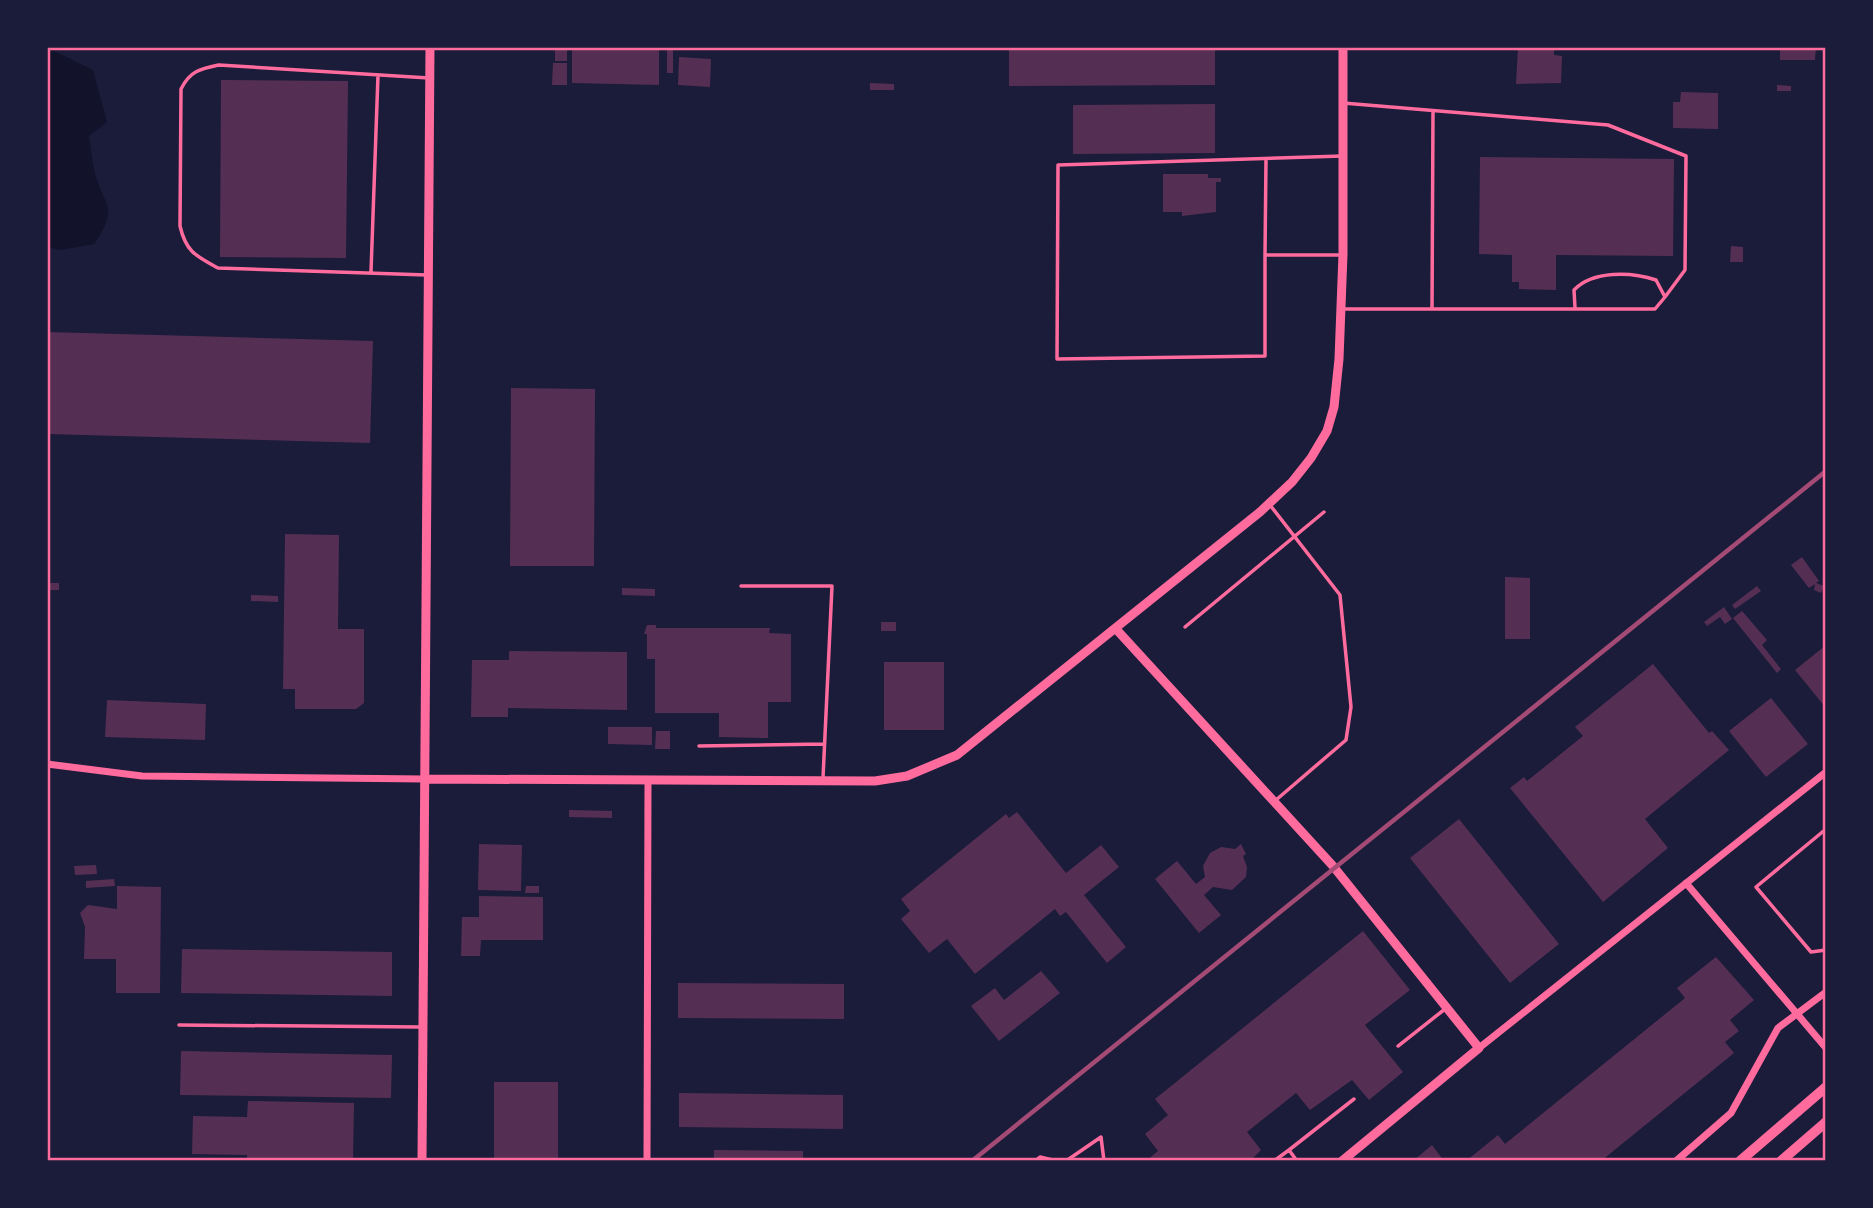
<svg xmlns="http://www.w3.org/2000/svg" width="1873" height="1208" font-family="Cabin,sans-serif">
<rect width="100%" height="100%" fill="#1b1b3a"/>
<!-- water -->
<path fill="#12122b" d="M52,50L93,70L107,122L89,136C91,148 92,162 95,174C105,207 119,209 94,244L60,250L47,247V53Z"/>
<!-- building -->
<path fill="#542f53" d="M555,47H567V61H555Z
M572,47H659V85L572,83Z
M667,47H673V73H667Z
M1009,47H1215V85L1009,86Z
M1518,47H1554V55L1562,56L1561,83L1516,84Z
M1780,47H1816L1815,60H1780Z
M679,57L711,59L710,87L678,85Z
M553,63H567V85H552Z
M221,80L348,81L346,258L220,257Z
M870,83L894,84V90H870Z
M1777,85L1791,86V91H1777Z
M1681,92L1718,93V129L1673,128V102H1680Z
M1215,104V153L1073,154V105Z
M1480,157L1674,159L1673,256L1556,255V290L1519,289V282H1512V255L1479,254Z
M1163,174H1208V178H1221V182H1216V212L1182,216V212H1163Z
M1731,246L1743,247V262H1730Z
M47,332L373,341L370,443L47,434Z
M511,388L595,389L594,566H510Z
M285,534L339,535L338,629H364V703L356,709H295V689H283Z
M1802,557L1819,581L1816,583L1824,586L1821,593L1814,590L1815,584L1809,588L1791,565Z
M1505,577L1530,578V639H1505Z
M47,583H59V590H47Z
M1757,586L1761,591L1735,609L1732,605Z
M622,588L655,589V596L622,595Z
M251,595L278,596V602L251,601Z
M1724,607L1732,619L1725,624L1720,617L1707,626L1704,622Z
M1742,611L1767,640L1762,645L1781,669L1777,673L1733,618Z
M881,622H896V631H881Z
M647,625H656V628H770L769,633L791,634V702H768V738L719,737V713H655V659H647V634H644Z
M1826,645V708L1795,670Z
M509,651L627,652V710L508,708V717H471L472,660H509Z
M884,662H944V730H884Z
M1653,664L1709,733L1712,731L1729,750L1645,819L1668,848L1603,902L1510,788L1524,777L1527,781L1583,736L1575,727Z
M1771,698L1808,744L1766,777L1729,731Z
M107,700L206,704L205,740L105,737Z
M608,727H652V745L608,744Z
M656,731H670V749H655Z
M569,810L612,811V818L569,817Z
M1017,812L1066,873L1101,845L1119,867L1084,895L1126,947L1107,963L1066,912L1060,916L1055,909L975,974L947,939L929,953L901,919L910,911L901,899L1006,814L1009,818Z
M1459,819L1559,944L1510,983L1410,858Z
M479,844L522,845L521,891L478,890Z
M1241,844L1246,854L1243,856L1247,867L1246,877L1232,890L1213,887L1204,895L1221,915L1199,933L1155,879L1177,861L1196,884L1205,877L1203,866L1210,853L1221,847L1235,849Z
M96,865L97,874L75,875L74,866Z
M114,879L115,886L86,888V881Z
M117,886L161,887L160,993H116V959H84L85,927L80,913L88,905L117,909Z
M526,886H539V893H525Z
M479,896L543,897V940H481L480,956H461L462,917H479Z
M1363,931L1410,990L1365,1025L1403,1072L1369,1100L1352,1080L1310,1110L1296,1093L1247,1132L1261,1150L1250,1161H1146L1158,1151L1145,1134L1168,1115L1155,1099Z
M182,949L392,952V996L181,993Z
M1716,957L1754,1000L1730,1020L1739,1031L1725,1042L1734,1053L1601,1161H1466L1498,1135L1505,1144L1685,998L1677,988Z
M1041,971L1060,993L999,1041L971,1006L995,988L1004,1000Z
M678,983L844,984V1019L678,1018Z
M181,1051L392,1055L391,1098L180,1095Z
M494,1082H558V1161H494Z
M679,1093L843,1095V1129L679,1127Z
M248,1101L354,1103L353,1161H247V1155L192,1154L193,1116L247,1117Z
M1432,1145L1444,1161H1413Z
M714,1150L803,1151V1161H714Z"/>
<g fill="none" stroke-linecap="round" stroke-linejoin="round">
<!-- service -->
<path stroke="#ff6b9d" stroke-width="3.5" d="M1343,103L1608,125L1686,156L1685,270L1665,297
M1265,255L1266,159
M1342,255H1265V356L1057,359L1058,165L1342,156
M371,272L378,75
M427,275L218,268C196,256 186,252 180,226L181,89C190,71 200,69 219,65L429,78
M1343,309H1655L1665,297L1656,280C1632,272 1593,270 1574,290L1575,308
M1432,309L1433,112
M1270,505L1340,595L1351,707L1346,740L1276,800
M741,586H832L823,778
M1185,627L1324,512
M699,746L823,744
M1826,829L1756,887L1811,952L1826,950
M179,1025L421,1027
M1398,1046L1445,1009
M1289,1150L1354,1099
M1035,1161L1040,1157L1057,1161
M1066,1161L1101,1137L1104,1161
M1274,1161L1289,1150L1297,1161"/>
<!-- minor -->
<path stroke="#ff6b9d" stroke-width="7" d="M47,764L142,776L425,779
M1686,883L1826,1048
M1479,1048L1826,772
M647,1161L648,780
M1676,1161L1731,1113L1778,1028L1826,992"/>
<!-- tertiary -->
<path stroke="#ff6b9d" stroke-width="9" d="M1116,629L1333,866L1479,1048L1342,1161
M425,779L875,781L907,776L957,755L1260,512L1292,482L1311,458L1327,431L1334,407L1339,359L1343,254V47
M422,1161L430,47"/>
<!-- primary -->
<path stroke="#ff6b9d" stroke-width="10" d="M1740,1161L1826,1087
M1781,1161L1826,1122"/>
<!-- rail -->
<path stroke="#a44b75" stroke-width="4.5" d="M972,1161L1826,471"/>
</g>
<!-- border -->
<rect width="1873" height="1208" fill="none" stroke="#1b1b3a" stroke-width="98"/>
<rect x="49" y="49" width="1775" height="1110" fill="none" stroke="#ff6b9d" stroke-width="2.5"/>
</svg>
